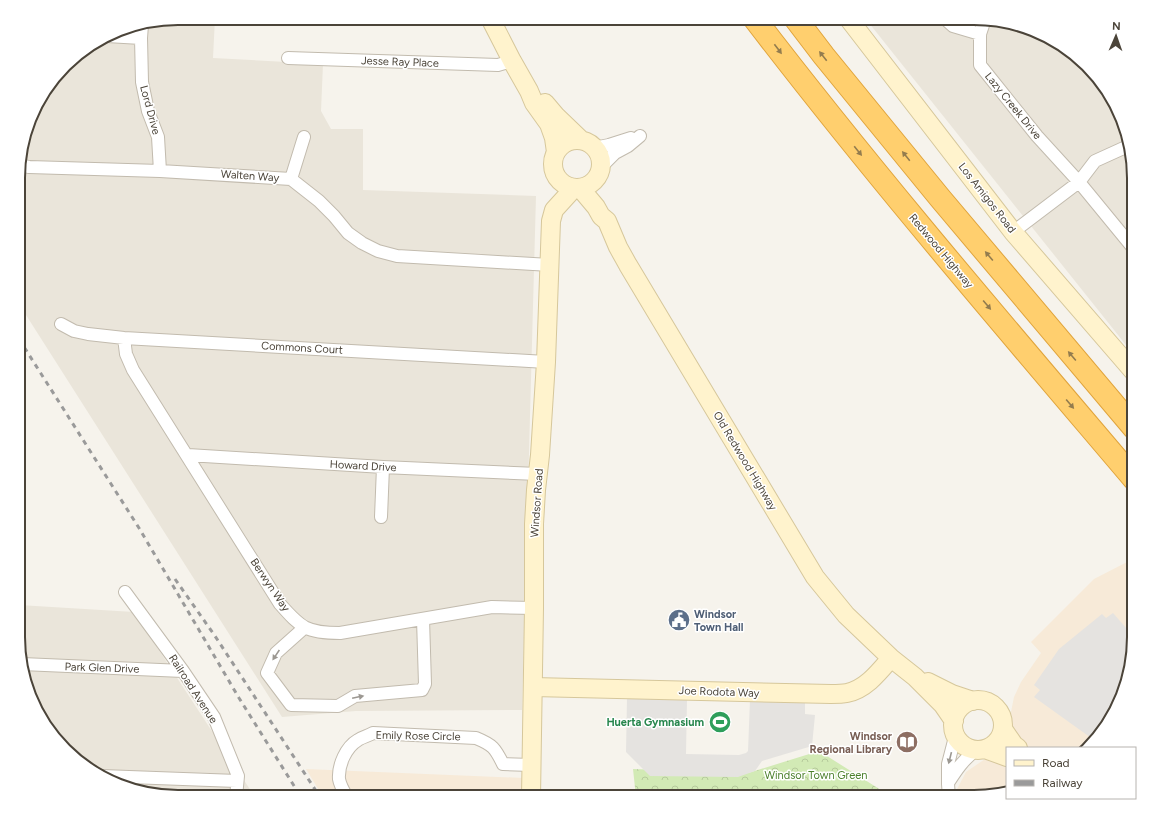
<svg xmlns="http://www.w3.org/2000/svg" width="1152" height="815" font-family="Figtree,sans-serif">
<defs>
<pattern id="forest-crowns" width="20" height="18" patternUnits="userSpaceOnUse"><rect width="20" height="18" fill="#d2eab5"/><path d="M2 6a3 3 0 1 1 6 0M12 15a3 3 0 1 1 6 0" fill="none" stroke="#b6ca9c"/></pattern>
</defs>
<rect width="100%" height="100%" fill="#f6f3ec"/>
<!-- residential -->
<path fill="#eae5da" d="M178,18H215L213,58L323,64L321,111L331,129H363V190L536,196L522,710L356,711L282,717L19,304V157L35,107L72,58L117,30Z
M865,18H984L1035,30L1072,51L1117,107L1134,168V355Z
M19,605L134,612L255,797H168L117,785L80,764L39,717L19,658Z"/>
<!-- commercial -->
<path fill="#f7ead8" d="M1131,560H1134V647L1122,698L1101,735L1084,748H1024L1013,736L1009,722L1014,697L1021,682L1041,653L1031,642L1094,579Z
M985,759L1007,766V789L974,797H955V793L966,772Z
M306,769L524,778L523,797H323Z"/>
<!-- forest -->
<path fill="url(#forest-crowns)" d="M819,751L892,797H636L633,769L748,773Z"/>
<!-- parking -->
<path fill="#e5e3e0" d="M1113,613L1134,637V647L1122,698L1101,735L1094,740L1034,697L1040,690L1034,685L1059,649L1102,614L1106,618Z
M627,698L687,700L686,754L739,755L746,753L748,751L750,700L805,701V714L815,715L812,746L762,761L755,771L738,777L650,776L626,752Z"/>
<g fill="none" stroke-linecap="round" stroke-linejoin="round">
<!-- street casing -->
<g stroke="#c2bbae" stroke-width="14">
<path id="street" d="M944,18L953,26L980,34
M985,19L980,34V65L1037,136L1079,182L1095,161L1128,146
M142,25L141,38L142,82L148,111L158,137L160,171
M107,36L141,38
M288,58L498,65L512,61
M594,148L609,145L631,138
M19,165L29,167L160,171L291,179L319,201L334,216L348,233L362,243L378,251L397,256L550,265
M601,167L615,153L628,146L640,136
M291,179L304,137
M1013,232L1079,182L1134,249
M61,324L74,331L88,334L124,338L546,362
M124,338L126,354L133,370L280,604C301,628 307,633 340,633L492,607L534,608
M188,455L383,467L538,474
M381,517L383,467
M125,592L183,671L214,717L238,776L236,797
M304,628L276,653L267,673L291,705L338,706L355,696L422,690L425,684L423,619
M22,664L183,671
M102,776L237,781
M948,783C957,769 963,760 976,750
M347,797C344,792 340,785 339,779C338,765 346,747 358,740C362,737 368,736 373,733L476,738C493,745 495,748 503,764L531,765
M949,797L948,784V764L955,737V733"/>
</g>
<!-- secondary casing -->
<g stroke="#d6c79b" stroke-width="20">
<path id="secondary" d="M490,18L512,61L529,91L534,103L549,124L554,138L556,152
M848,18L1013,232L1134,372
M545,103L556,116L581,140
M553 164a24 24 0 1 1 48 0a24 24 0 1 1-48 0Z
M580,188L596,207L601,216L607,221L618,247L628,265L815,577L846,615L891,658L915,677L943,705L954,721
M928,682L952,694L973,701
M533,687L831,694C836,694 842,694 847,693C866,689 879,672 891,658
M953 725a25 25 0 1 1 50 0a25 25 0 1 1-50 0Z
M1003,729L1014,745L1018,748
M985,749L1007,757
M531,797L534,608V524L536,490L540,455L546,362L551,221L554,210L574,188"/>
</g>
<!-- highway casing -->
<g stroke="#e0a43c" stroke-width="24">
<path id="highway" d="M754,18C875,176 1005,327 1134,479
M795,18L824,56L940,198L1134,428"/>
</g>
<!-- street -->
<use href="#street" stroke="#fff" stroke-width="12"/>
<!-- secondary -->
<use href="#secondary" stroke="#fff3cd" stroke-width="18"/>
<!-- highway -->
<use href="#highway" stroke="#ffcf6e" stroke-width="22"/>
<!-- rail -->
<path stroke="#9a9a9a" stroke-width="3" stroke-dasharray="5 5" stroke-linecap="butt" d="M19,339L139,528L239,698L301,797
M175,579L215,636L320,797"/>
</g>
<!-- one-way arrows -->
<defs><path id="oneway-solid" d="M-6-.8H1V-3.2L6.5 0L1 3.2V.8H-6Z"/></defs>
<g fill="#937c4e">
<use href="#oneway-solid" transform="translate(778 49) rotate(53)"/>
<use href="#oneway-solid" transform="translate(823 56) rotate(-128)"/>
<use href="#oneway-solid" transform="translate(858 151) rotate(51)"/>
<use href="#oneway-solid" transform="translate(906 156) rotate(-129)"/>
<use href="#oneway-solid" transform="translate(989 256) rotate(-130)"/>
<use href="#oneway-solid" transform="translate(987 305) rotate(50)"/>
<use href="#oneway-solid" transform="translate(1072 356) rotate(-130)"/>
<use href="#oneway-solid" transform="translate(1070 404) rotate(50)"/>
</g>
<g fill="#9c9892">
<use href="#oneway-solid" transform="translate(276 655) rotate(124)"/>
<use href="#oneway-solid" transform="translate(358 697) rotate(-12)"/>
<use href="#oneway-solid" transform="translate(950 758) rotate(104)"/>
</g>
<!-- icons -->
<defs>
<g id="civic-disc" transform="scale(1.15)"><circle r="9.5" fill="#5c6f8a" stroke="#fff"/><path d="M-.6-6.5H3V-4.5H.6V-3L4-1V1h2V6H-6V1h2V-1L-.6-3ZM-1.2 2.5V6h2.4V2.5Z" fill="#fff"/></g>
<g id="stadium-disc" transform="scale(1.15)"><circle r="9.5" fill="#2e9e5b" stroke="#fff"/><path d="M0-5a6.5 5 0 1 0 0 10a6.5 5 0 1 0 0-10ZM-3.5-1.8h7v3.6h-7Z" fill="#fff"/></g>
<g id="library-disc" transform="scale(1.15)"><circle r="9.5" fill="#8d6e63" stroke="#fff"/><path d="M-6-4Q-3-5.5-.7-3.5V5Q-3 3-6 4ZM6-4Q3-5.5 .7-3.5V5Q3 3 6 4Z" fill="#fff"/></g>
</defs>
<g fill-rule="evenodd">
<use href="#civic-disc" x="679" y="620"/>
<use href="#stadium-disc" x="720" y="722"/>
<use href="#library-disc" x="907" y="742"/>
</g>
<g text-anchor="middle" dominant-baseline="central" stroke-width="3" stroke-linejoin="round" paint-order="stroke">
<!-- street labels -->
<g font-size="11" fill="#4b4439" stroke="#fff">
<text transform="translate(400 62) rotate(2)">Jesse Ray Place</text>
<text transform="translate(1013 106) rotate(51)">Lazy Creek Drive</text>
<text transform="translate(150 110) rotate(75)">Lord Drive</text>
<text transform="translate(250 176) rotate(4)">Walten Way</text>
<text transform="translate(987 198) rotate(52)">Los Amigos Road</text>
<text transform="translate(941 251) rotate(50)">Redwood Highway</text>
<text transform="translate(302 348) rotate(3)">Commons Court</text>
<text transform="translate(745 461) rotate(59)">Old Redwood Highway</text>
<text transform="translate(363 466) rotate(3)">Howard Drive</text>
<text transform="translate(537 503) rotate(-86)">Windsor Road</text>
<text transform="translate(270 585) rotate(56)">Berwyn Way</text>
<text transform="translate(102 668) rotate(2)">Park Glen Drive</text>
<text transform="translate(193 689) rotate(57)">Railroad Avenue</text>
<text transform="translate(719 692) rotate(2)">Joe Rodota Way</text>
<text transform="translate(418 736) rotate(1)">Emily Rose Circle</text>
</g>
<!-- service labels -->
<g font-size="11" font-weight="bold" fill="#4e5e75" stroke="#fff" text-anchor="start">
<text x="694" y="614">Windsor<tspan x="694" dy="13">Town Hall</tspan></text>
</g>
<!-- leisure labels -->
<g font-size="11" font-weight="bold" fill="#27864d" stroke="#fff" text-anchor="end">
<text x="704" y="722">Huerta Gymnasium</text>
</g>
<!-- education labels -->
<g font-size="11" font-weight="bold" fill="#785e54" stroke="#fff" text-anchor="end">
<text x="892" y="736">Windsor<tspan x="892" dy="13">Regional Library</tspan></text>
</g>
<!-- park labels -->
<g font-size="11" fill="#4a7f2a" stroke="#fff">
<text x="816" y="775">Windsor Town Green</text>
</g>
</g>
<!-- crop -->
<path d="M0 0H1152V815H0ZM178 25H974A153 153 0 0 1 1127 178V637A153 153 0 0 1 974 790H178A153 153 0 0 1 25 637V178A153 153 0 0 1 178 25Z" fill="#fff" fill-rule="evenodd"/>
<path fill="none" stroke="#4b4439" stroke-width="2" d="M178 25H974A153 153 0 0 1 1127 178V637A153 153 0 0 1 974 790H178A153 153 0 0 1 25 637V178A153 153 0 0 1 178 25Z"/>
<!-- legend -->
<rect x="1006" y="747" width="130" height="52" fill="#ffffff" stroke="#b7b4b0"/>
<rect x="1014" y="760" width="20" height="6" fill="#fff3cd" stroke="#b7b4b0"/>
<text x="1042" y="767" font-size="12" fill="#4b4439">Road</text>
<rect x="1014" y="780" width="20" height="6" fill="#9a9a9a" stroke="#b7b4b0"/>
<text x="1042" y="787" font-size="12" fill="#4b4439">Railway</text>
<!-- north arrow -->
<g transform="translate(1116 36) rotate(2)" stroke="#ffffff" stroke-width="3" paint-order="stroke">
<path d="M0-3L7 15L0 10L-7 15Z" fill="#4b4439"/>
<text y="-6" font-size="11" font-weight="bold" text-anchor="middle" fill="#4b4439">N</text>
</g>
</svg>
